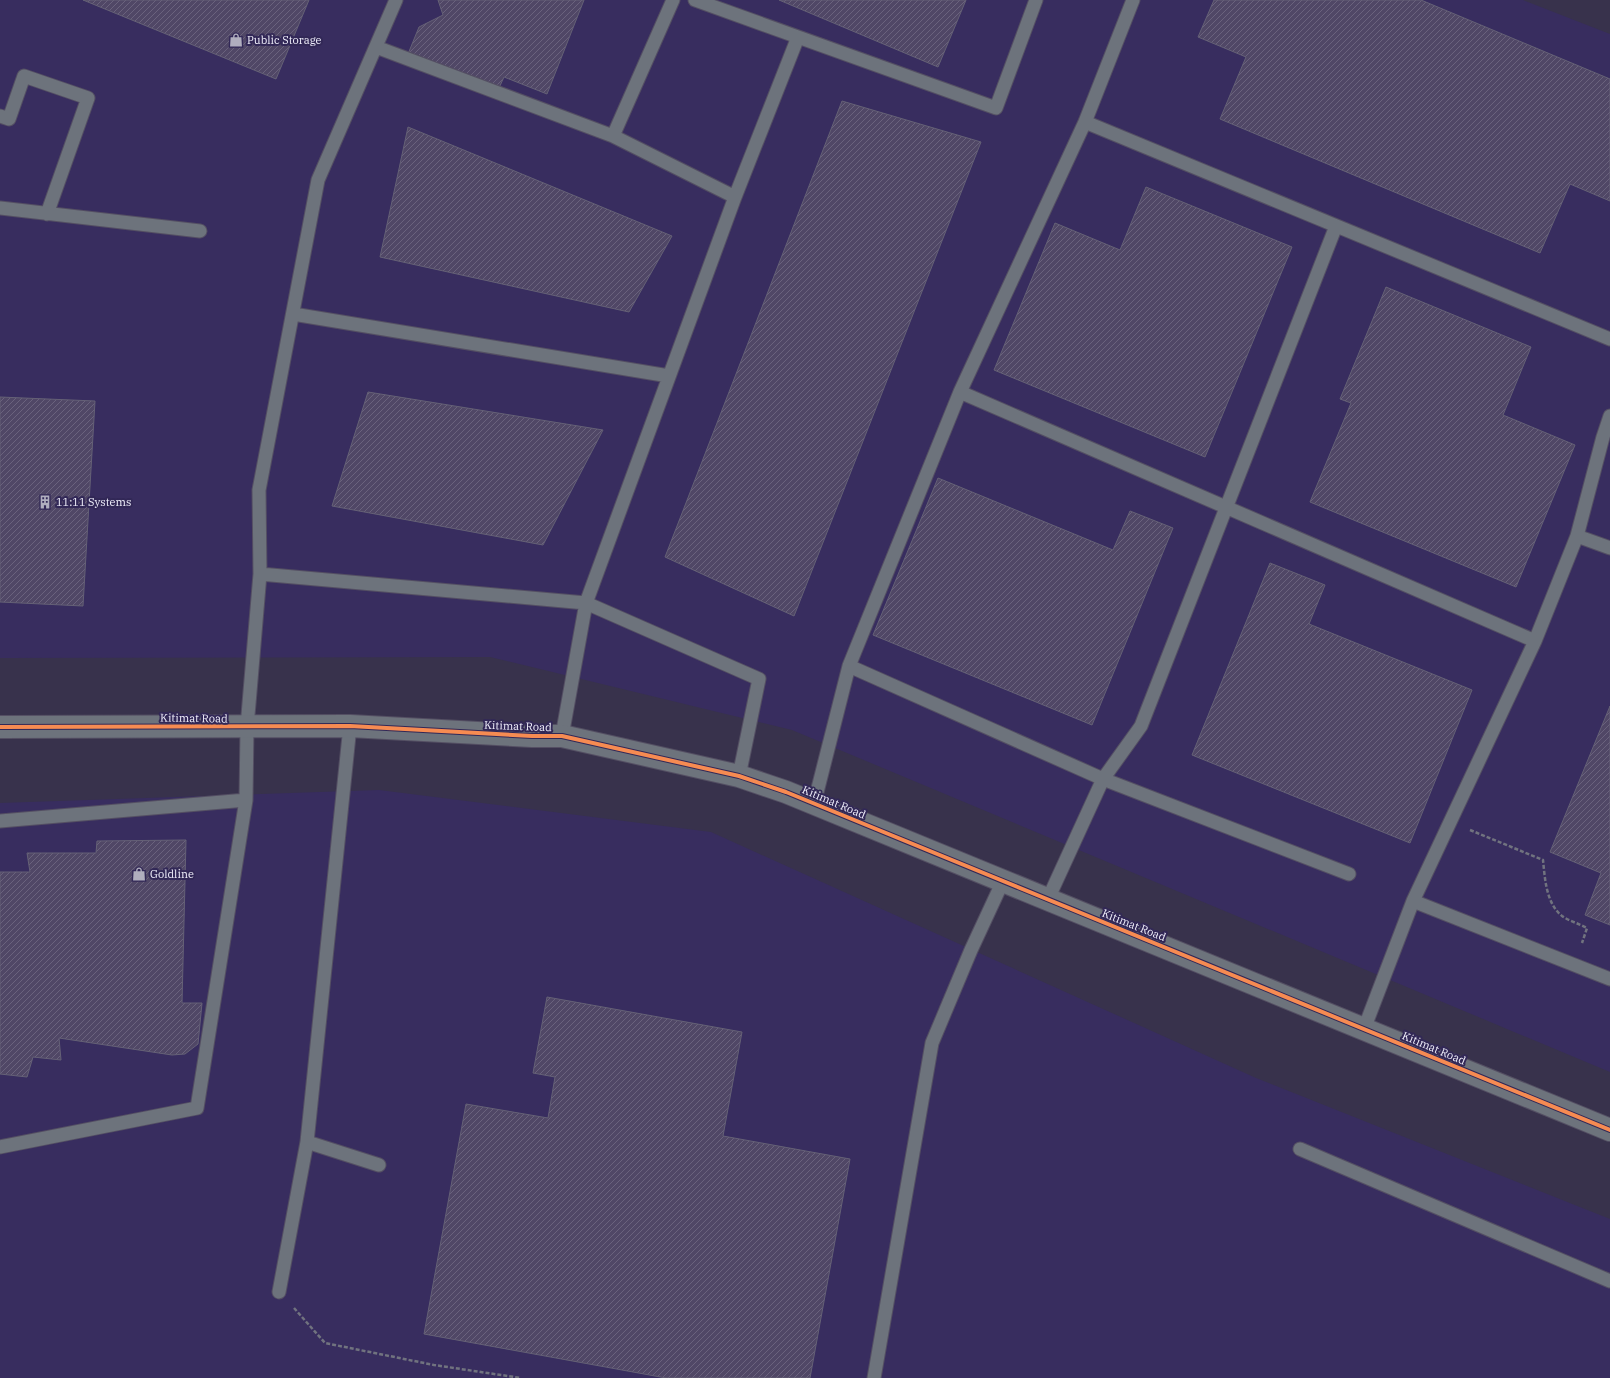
<svg xmlns="http://www.w3.org/2000/svg" width="1610" height="1378" font-family="'IBM Plex Serif',serif">
<defs>
<pattern id="building-hatch" width="6" height="6" patternUnits="userSpaceOnUse"><rect width="6" height="6" fill="#504766"/><path d="M-1 1l2-2M0 6l6-6M5 7l2-2" fill="none" stroke="#6a627d"/></pattern>
</defs>
<rect width="100%" height="100%" fill="#38324c"/>
<!-- built -->
<path fill="#382d5f" d="M0,0H1523L1610,34V1072L792,730L490,657L0,658Z
M379,790L711,832L1256,1078L1610,1219V1378H0V803Z"/>
<!-- building -->
<path fill="url(#building-hatch)" stroke="#656176" d="M83,0H309L276,79Z
M438,0H584L547,94L504,77L499,88L408,54L419,27L443,15Z
M779,0H966L938,67Z
M1214,0H1421L1610,79V201L1570,184L1540,253L1220,119L1246,57L1198,37Z
M842,101L981,142L794,616L665,557Z
M408,127L672,236L629,312L380,257Z
M1146,187L1292,247L1205,457L994,370L1055,223L1120,250Z
M1386,287L1531,347L1503,415L1575,445L1516,587L1310,502L1351,403L1340,399Z
M368,392L603,430L543,545L332,506Z
M0,397L95,401L83,606L0,602Z
M938,478L1113,550L1130,511L1173,528L1092,725L873,635Z
M1270,563L1325,585L1309,624L1472,690L1410,843L1192,755Z
M1610,706V925L1585,915L1601,873L1550,852Z
M186,840L182,1003H202L198,1044L185,1054L172,1055L59,1038L61,1060L33,1057L27,1077L0,1074V872H30L27,853H96L97,841Z
M547,997L742,1032L723,1136L850,1159L810,1378H666L424,1334L466,1104L548,1118L555,1077L533,1073Z"/>
<g fill="none" stroke-linecap="round" stroke-linejoin="round">
<!-- service casing -->
<g stroke="#544f63" stroke-width="15">
<path id="service" d="M695,0L996,108L1036,0
M376,47L613,136L673,0
M0,116L9,119L24,76L88,98L47,214
M1085,122L1610,339
M735,197L798,37
M0,208L200,231
M293,314L669,376
M960,392L1535,641
M1577,536L1610,548
M260,574L586,603L759,679L739,776
M849,666L960,392L1085,122L1133,0
M562,736L586,603L735,197L613,136
M814,804L849,666L1103,779L1349,874
M0,821L246,800
M1048,899L1103,779L1141,726L1336,226
M1413,901L1610,979
M1364,1029L1413,901L1535,641L1577,536L1603,437L1610,416
M307,1142L379,1165
M0,1147L197,1108L246,800L247,727L260,574L259,490L318,180L396,0
M1300,1149L1610,1281
M279,1292L307,1142L350,726
M874,1378L932,1043L971,950L1003,881"/>
</g>
<!-- minor casing -->
<g stroke="#544f63" stroke-width="24">
<path id="minor" d="M0,727L350,726L532,736H562L739,776L786,792L1610,1130"/>
</g>
<!-- path -->
<path stroke="#71737f" stroke-width="2.5" stroke-dasharray="4 2" stroke-linecap="butt" d="M1470,830L1543,860C1545,879 1546,903 1562,916C1569,921 1580,924 1587,928L1582,943
M294,1308L325,1343L434,1365L521,1378"/>
<!-- service -->
<use href="#service" stroke="#6d737c" stroke-width="13"/>
<!-- minor -->
<use href="#minor" stroke="#6d737c" stroke-width="22"/>
<!-- cycleway casing -->
<g stroke="#322857" stroke-width="6">
<path id="cycleway" d="M0,727L350,726L532,736H562L739,776L786,792L1610,1130"/>
</g>
<!-- cycleway -->
<use href="#cycleway" stroke="#f68b52" stroke-width="4"/>
</g>
<!-- icons -->
<defs>
<g id="shop-bare" transform="scale(1.08)"><path d="M-5-2.5h2.3a2.7 3.5 0 0 1 5.4 0H5L5.5 6h-11ZM-1.5-2.5h3a1.5 2.3 0 0 0-3 0Z" fill="#b0aebe" stroke="#322857" stroke-width="2.5" paint-order="stroke"/></g>
<g id="building-bare" transform="scale(1.08)"><path d="M-4-6H4V6H1V3H-1V6H-4ZM-2.5-4.3h1.7v1.8h-1.7ZM.8-4.3h1.7v1.8H.8ZM-2.5-1h1.7V.8h-1.7ZM.8-1h1.7V.8H.8Z" fill="#b0aebe" stroke="#322857" stroke-width="2.5" paint-order="stroke"/></g>
</defs>
<g fill-rule="evenodd">
<use href="#shop-bare" x="236" y="40"/>
<use href="#building-bare" x="45" y="502"/>
<use href="#shop-bare" x="139" y="874"/>
</g>
<g text-anchor="middle" dominant-baseline="central" stroke-width="4" stroke-linejoin="round" paint-order="stroke">
<!-- poi labels -->
<g font-size="11" fill="#f1f0fc" stroke="#322857" text-anchor="start">
<text x="247" y="40">Public Storage</text>
<text x="56" y="502">11:11 Systems</text>
<text x="150" y="874">Goldline</text>
</g>
<!-- street labels -->
<g font-size="11" fill="#f1f0fc" stroke="#322857">
<text transform="translate(194 718) rotate(1)">Kitimat Road</text>
<text transform="translate(518 726) rotate(2)">Kitimat Road</text>
<text transform="translate(834 802) rotate(23)">Kitimat Road</text>
<text transform="translate(1134 925) rotate(22)">Kitimat Road</text>
<text transform="translate(1434 1048) rotate(23)">Kitimat Road</text>
</g>
</g>
</svg>
